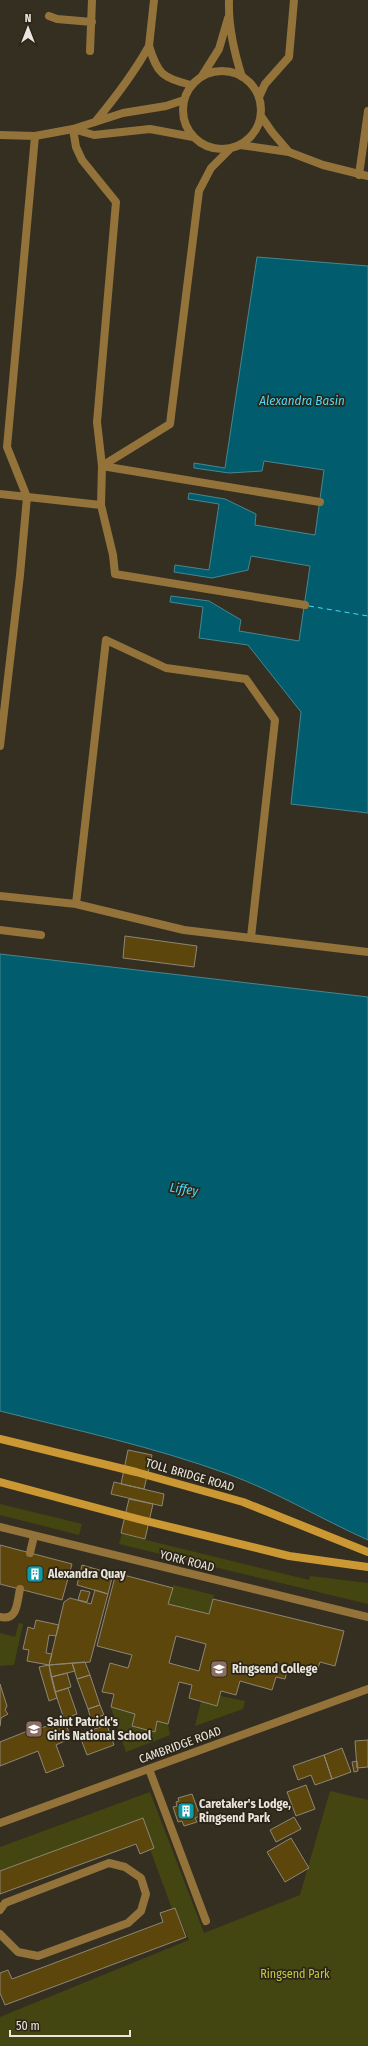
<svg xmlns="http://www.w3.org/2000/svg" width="368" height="2046" font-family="'Fira Sans Condensed',sans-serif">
<rect width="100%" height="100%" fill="#352f21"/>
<!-- green -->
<path fill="#444612" d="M0,1504L82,1524L79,1535L0,1515Z
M122,1534L309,1580L310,1576L368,1583V1604L119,1544Z
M173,1585L214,1595L209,1614L168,1604Z
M19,1623L23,1624L14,1665L0,1666V1633L15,1637Z
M220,1696L245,1701L243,1709L195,1726L201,1702L217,1706Z
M111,1708L135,1714L155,1731L157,1721L168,1724L170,1735L126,1752Z
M330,1791L368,1800V2046H0V2017L189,1940L175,1908L172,1909L150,1849L154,1848L143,1818L0,1871V1847L150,1792L204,1933L300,1895Z"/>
<!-- water -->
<path fill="#015d6e" stroke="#478690" d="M257,257L368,266V813L291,804L301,712L248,645L199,638L203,607L170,602L171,596L209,601L241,620L239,631L299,641L310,566L251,556L248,570L212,578L174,572L175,565L209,570L219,504L188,499L189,493L225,499L256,514L255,525L315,535L324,470L264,461L262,471L229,473L194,468V463L225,468Z
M0,954L368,997V1540C321,1519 277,1492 228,1474C154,1447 76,1430 0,1411Z"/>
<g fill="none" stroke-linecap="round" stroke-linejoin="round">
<!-- ferry -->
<path stroke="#49d9f9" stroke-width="1" stroke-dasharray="5 4" stroke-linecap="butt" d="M309,606L368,616"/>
</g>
<!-- building -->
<path fill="#5c460b" stroke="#8e8676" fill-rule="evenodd" d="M125,936L197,946L194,967L123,958Z
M128,1450L152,1455L144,1489L121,1484Z
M114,1482L164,1494L162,1506L111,1494Z
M129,1499L153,1504L145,1539L121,1533Z
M0,1545L72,1564L62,1600L0,1584Z
M82,1565L113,1574L108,1594L77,1585Z
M116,1573L173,1588L168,1604L209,1614L213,1599L344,1631L335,1666L320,1662L317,1671L303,1667L301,1674L287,1671L285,1679L276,1677L272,1690L240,1681L236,1695L221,1691L217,1706L189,1698L192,1685L179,1682L168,1724L157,1721L155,1732L132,1726L135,1714L111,1707L114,1694L102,1692L110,1663L128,1668L132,1655L97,1646ZM176,1636L206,1644L199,1671L169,1663Z
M81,1590L90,1592L87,1602L78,1600Z
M95,1590L108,1594L90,1662L49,1665L64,1602L70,1598L91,1604Z
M36,1620L59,1625L56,1636L49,1635L46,1653L52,1654L49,1665L27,1661L29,1650L23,1649L28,1627L34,1629Z
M85,1662L90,1675L77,1679L72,1663Z
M72,1663L75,1671L51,1677L49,1665Z
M49,1665L57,1698L49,1701L39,1667Z
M67,1673L71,1687L55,1692L51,1677Z
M90,1675L100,1705L88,1709L77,1679Z
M0,1684L7,1706L5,1710L8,1714L1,1718L0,1726Z
M68,1688L77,1714L64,1719L55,1692Z
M100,1705L104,1715L91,1719L88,1709Z
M64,1719L71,1738L56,1745L64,1766L46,1773L38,1751L0,1766V1742L30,1730L28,1725L37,1722L39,1729Z
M107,1725L114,1745L87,1755L79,1734Z
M368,1740V1767L357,1768L355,1741Z
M342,1748L351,1772L332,1779L324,1755Z
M324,1755L332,1779L315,1785L311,1775L298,1780L293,1766Z
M357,1761L358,1771L354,1772L352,1762Z
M306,1785L315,1809L296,1816L287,1792Z
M192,1794L200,1816L195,1818L197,1822L184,1826L182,1821L178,1822L173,1807L177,1806L176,1802L179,1801L178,1798Z
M294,1817L301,1829L276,1842L270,1830Z
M143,1818L154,1848L140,1854L136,1844L0,1894V1871Z
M291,1838L309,1868L285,1882L267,1852Z
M175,1908L186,1937L5,2005L0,1993V1973L8,1970L12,1979L163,1922L160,1913Z"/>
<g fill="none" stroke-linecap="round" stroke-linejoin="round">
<!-- lane -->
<path stroke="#93733a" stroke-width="8" d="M229,0C228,26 234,52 242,77
M49,16L57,19L92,22
M149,46L154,0
M90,51L92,0
M183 110a39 39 0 1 1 78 0a39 39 0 1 1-78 0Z
M202,76L219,49L228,18
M259,97L265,84L289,57L294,0
M261,116L272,132L289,152
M95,122C115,98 134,73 149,46C158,75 162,77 191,85
M73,129L76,147L82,160L116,202L97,422L102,466L101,505L113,555L115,574L305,605
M73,129L94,135L150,129L193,137
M0,135L35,136L73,129L123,113L166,106L184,100
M240,145L289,152L323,165L368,176
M359,175L368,111
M102,466L170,424L199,191L211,168L231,148
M102,466L320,502
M0,494L101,505
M0,746L20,575L27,497L7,447L35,136
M0,896L76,904L184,930L368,952
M76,904L106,640L166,668L246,679L275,720L251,937
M0,930L41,935
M30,1553L34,1536
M0,1617C18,1621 17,1602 20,1589"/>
<!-- street -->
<path stroke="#93733a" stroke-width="8" d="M0,1527L368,1617
M149,1769L206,1921
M0,1823L368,1689
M0,1910L5,1903L109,1863L125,1867L141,1878L146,1894L141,1911L128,1923L38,1956L18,1952L0,1934"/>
<!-- secondary -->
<path stroke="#cc9834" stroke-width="8" d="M0,1439L136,1472L243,1502L368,1552
M0,1482L138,1519L289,1556L368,1567"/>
</g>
<!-- icons -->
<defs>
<g id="building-square" transform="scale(0.9)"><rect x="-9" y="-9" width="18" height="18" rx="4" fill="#0f9aa8" stroke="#2b2517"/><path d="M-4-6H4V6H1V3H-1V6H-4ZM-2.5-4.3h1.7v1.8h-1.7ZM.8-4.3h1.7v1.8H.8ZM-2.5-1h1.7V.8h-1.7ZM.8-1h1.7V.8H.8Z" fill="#fff"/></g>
<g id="university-square" transform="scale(0.9)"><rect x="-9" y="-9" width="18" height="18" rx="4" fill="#8d6e63" stroke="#2b2517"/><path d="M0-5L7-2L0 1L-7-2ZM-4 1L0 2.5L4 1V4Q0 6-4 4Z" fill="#fff"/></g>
<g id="school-square" transform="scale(0.9)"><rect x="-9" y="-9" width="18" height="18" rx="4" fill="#8d6e63" stroke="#2b2517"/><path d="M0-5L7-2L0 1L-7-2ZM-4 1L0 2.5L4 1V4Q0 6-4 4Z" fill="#fff"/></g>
</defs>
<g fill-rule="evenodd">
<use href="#building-square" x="35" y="1574"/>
<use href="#university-square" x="219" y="1669"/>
<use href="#school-square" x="34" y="1729"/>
<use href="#building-square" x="186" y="1811"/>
</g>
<g text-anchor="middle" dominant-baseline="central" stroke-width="3.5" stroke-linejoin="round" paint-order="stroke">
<!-- street labels -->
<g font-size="12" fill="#eae6de" stroke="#2b2517">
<text transform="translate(190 1475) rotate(16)">TOLL BRIDGE ROAD</text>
<text transform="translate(187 1561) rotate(14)">YORK ROAD</text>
<text transform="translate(180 1745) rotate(-20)">CAMBRIDGE ROAD</text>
</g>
<!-- poi labels -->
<g font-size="12" font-weight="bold" fill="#eae6de" stroke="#2b2517" text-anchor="start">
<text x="48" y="1574">Alexandra Quay</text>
<text x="232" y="1669">Ringsend College</text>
<text x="47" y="1722">Saint Patrick's<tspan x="47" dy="14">Girls National School</tspan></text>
<text x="199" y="1804">Caretaker's Lodge,<tspan x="199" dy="14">Ringsend Park</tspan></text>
</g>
<!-- park labels -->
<g font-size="12" fill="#c4c93a" stroke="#2b2517">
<text x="295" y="1974">Ringsend Park</text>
</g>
<!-- water labels -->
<g font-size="13" font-style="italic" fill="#49d9f9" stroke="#2b2517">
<text x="302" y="400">Alexandra Basin</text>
<text transform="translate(184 1189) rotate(8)">Liffey</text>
</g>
</g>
<!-- north arrow -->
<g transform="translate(28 28)" stroke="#2b2517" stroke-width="3" paint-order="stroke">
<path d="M0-3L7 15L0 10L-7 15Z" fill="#eae6de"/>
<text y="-6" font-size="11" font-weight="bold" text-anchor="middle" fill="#eae6de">N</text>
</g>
<!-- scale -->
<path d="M10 2030v6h120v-6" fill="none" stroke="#eae6de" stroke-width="2"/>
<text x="16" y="2030" font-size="12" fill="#eae6de" stroke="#2b2517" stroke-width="3" paint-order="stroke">50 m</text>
</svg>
